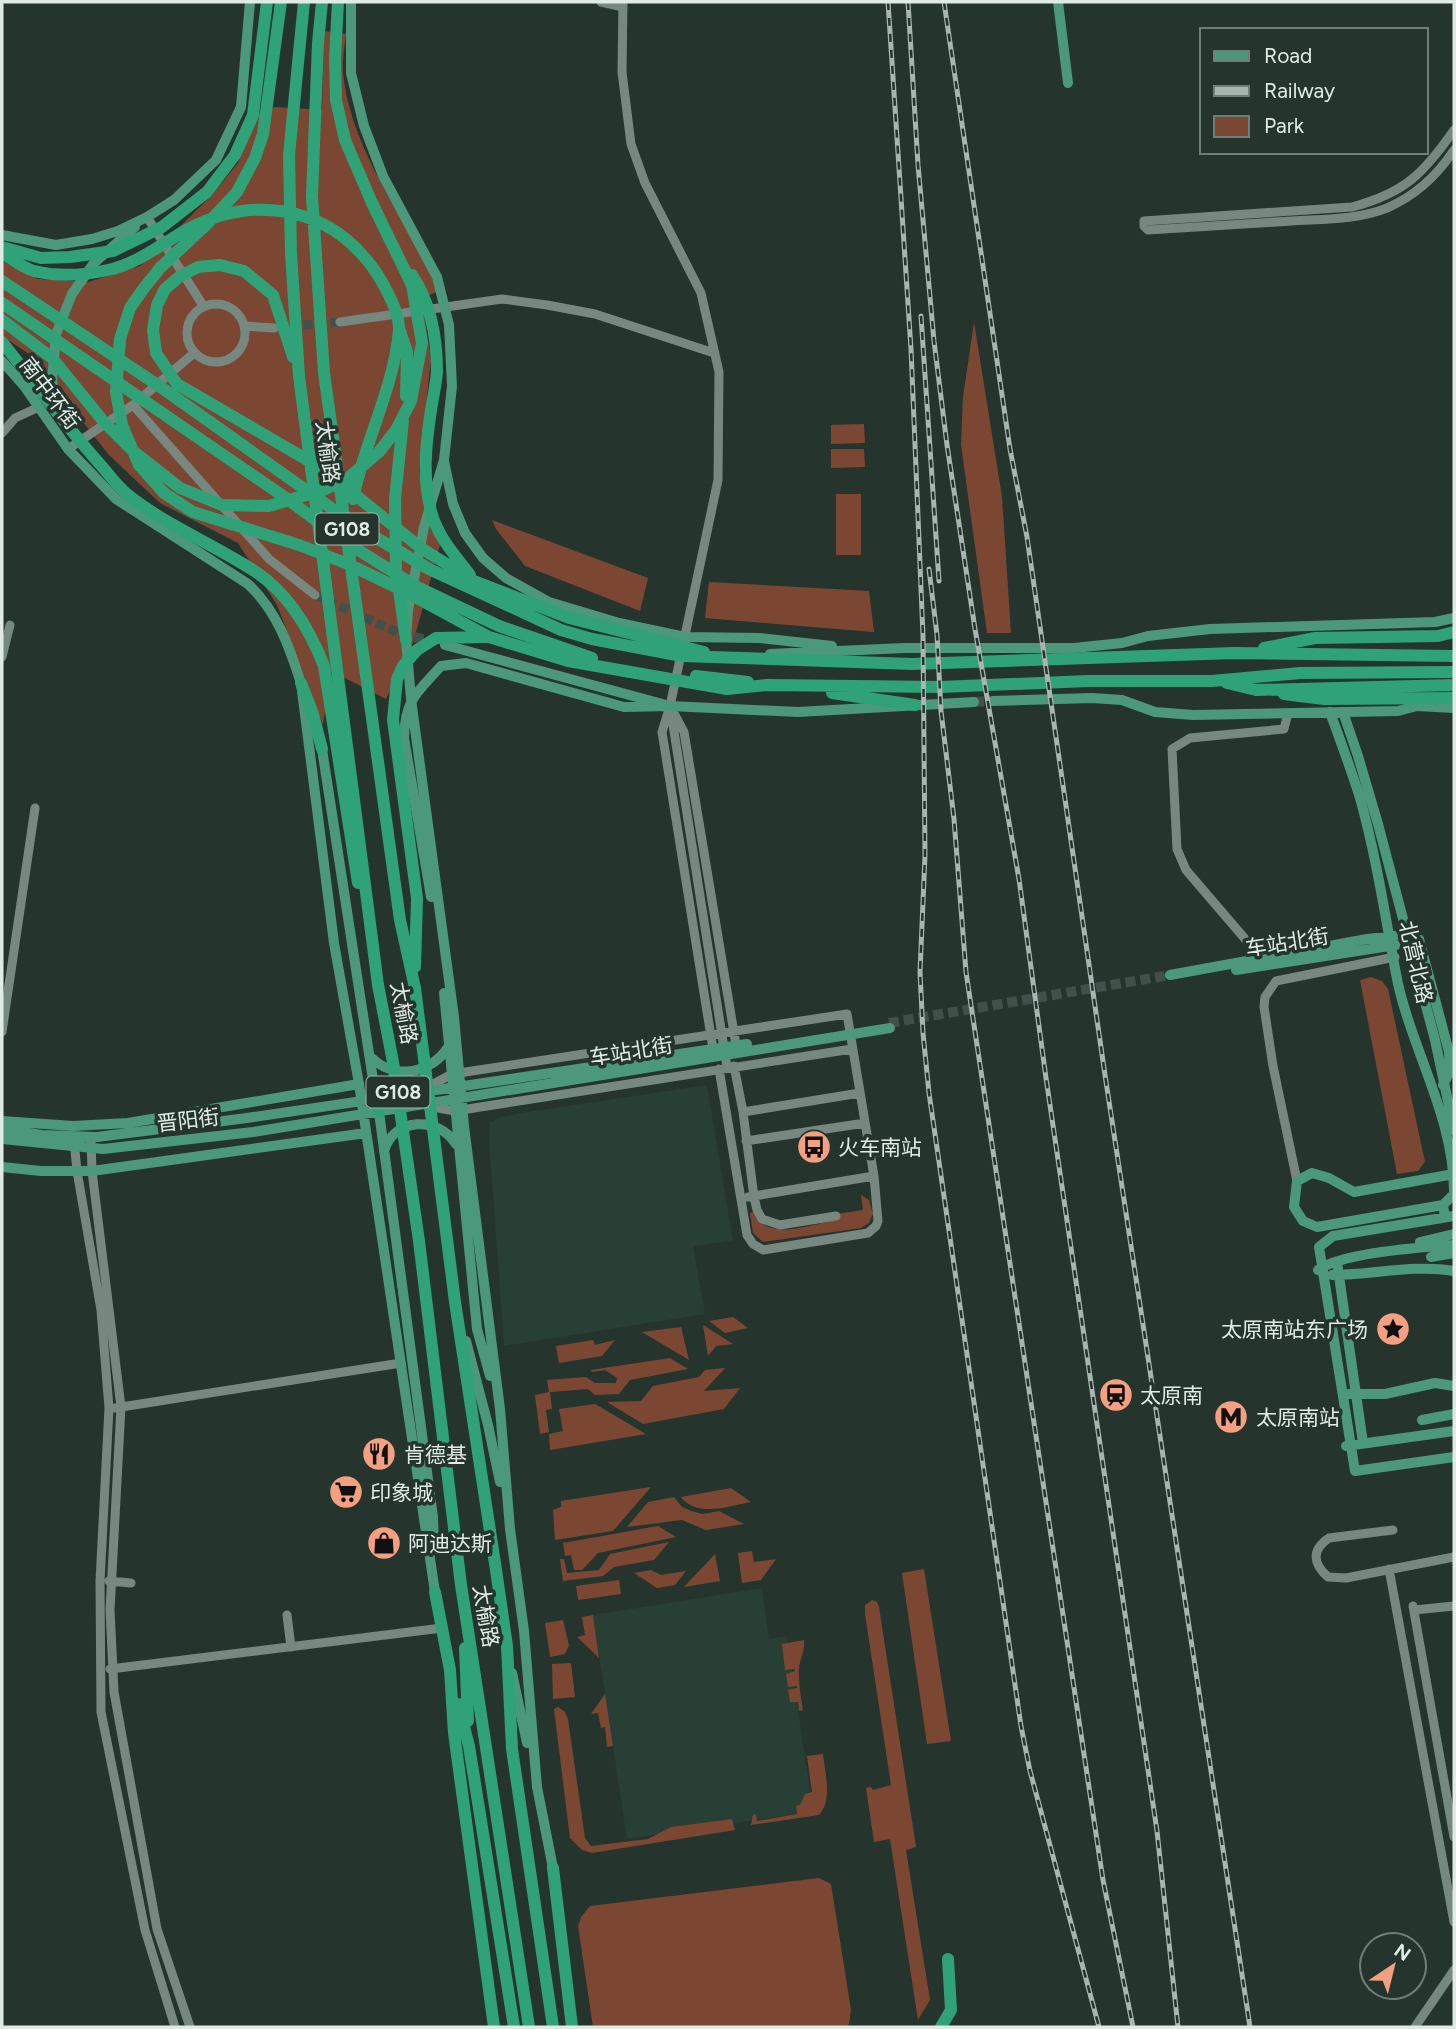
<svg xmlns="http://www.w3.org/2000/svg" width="1456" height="2029" font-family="Figtree,'Noto Sans SC',sans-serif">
<rect width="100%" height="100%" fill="#25352e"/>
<!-- built -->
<path fill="#273f34" d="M707,1085L733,1241L693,1246L705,1314L504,1346L489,1140L490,1123L497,1118L521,1113Z
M762,1588L769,1639L787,1636L810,1792L795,1814L627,1839L593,1615Z"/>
<!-- green -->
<path fill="#7b4733" d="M324,31L346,34C345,46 342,59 343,72C349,144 401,214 434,277L437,292L422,298L431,359L419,469L424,507L440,545L413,643L386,699L331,671L323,725L277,605L238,543L160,503L109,455L29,354L2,336V261L38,279L88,282L140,266L213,194L238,163L258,114L275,107L322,110Z
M974,322L1002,497L1011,633H987L961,445L963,397Z
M864,424L865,443L831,444V425Z
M831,449H864L865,467L831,468Z
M836,494H861V555H836Z
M492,520L648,578L640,611L525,566L496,529Z
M709,582L869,591L874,632L705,618Z
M1371,977L1382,981L1388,989L1425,1162L1418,1171L1397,1174L1360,980Z
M861,1195L869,1200L873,1214L869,1223L861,1228L763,1242L753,1233L750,1213L753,1212C766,1242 808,1225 832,1221L837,1214L863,1210Z
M733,1317L748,1328L725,1333L709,1321Z
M703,1325L733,1344L716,1346L708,1356Z
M681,1327L689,1360L642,1332Z
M593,1340L595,1345L615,1340L602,1356L559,1363L556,1346Z
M670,1358L688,1369L630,1380L619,1394L595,1395L588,1389L550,1392L552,1409L546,1410L549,1432L540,1434L535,1395L549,1392L547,1380L586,1377L595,1383H616L617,1378L605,1370L592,1372L591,1370Z
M725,1368L704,1391L740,1388L724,1409L643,1424L607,1402L641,1401L653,1386L699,1377L705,1370Z
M595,1404L646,1434L550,1450L549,1434L563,1431L559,1409Z
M651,1487L613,1531L555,1540L553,1510L561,1507V1501Z
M731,1488L751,1502C729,1506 697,1518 681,1497Z
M674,1497L682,1507L691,1511L703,1514L719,1511L744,1524L706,1530L682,1520L627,1527L648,1502Z
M658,1526L676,1537L598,1553L582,1570H574L571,1555L565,1556L563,1543Z
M669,1542L654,1560L614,1567L603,1576L563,1581L560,1559H564L567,1573L599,1570L610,1554Z
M752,1551L754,1562L776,1559L761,1580L742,1583L738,1553Z
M715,1554L720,1581L684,1587Z
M924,1569L951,1741L927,1744L902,1573Z
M651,1570L661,1575L686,1571L675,1585L657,1588L634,1573Z
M619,1580L621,1594L578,1600L576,1586Z
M872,1600L877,1602L879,1607L916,1847L906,1850L930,2000L918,2020L890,1839L874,1842L866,1788L871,1787L873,1790L891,1785L865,1614V1605Z
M593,1615L599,1658L577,1637L585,1635L582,1617Z
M563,1620L569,1645L565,1654L550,1657L545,1623Z
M804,1640C805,1652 800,1658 799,1669C798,1682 801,1697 803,1710L799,1711L798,1702H790L788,1690L797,1688V1686L788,1687L786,1674L795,1671L794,1669L785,1670L782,1644Z
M571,1663L575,1697L553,1699L552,1664Z
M605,1694L613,1746L607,1747L605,1727L601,1728L598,1713L591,1714Z
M558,1707L565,1712L568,1719L585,1838L591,1846L648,1839L671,1827L732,1819L735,1830L592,1853L582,1850L570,1838L554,1709Z
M823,1754C825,1774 833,1799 819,1815L751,1825L753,1814L756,1815L757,1821L797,1814L796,1806L800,1805L805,1794L812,1792L807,1756Z
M819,1878L831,1884L851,2010L849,2024L847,2027H593L578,1926L581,1917L590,1906Z"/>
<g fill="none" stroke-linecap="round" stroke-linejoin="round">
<!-- minor-tunnel -->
<path stroke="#41504a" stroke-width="9" stroke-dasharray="9 4.5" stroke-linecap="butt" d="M290,326L340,322
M315,595L399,633"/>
<!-- major-tunnel -->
<path stroke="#41504a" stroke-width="10" stroke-dasharray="10 5" stroke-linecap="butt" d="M399,633L433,642
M974,702L993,701
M889,1023L1170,975"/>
<!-- minor -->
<path stroke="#76887f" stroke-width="9" d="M601,2L623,7
M623,2L622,72L631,144L645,183L701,293L719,372L718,480L670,706L662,732L714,1055
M1454,130C1424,173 1405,193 1352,207L1144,221V226L1148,230C1196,227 1244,224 1292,221C1323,219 1357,220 1387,208C1415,196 1437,176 1454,150
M147,217L204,307
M187 333a29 29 0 1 1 58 0a29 29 0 1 1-58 0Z
M340,322L502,299L547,305L595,314L714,353
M244,326L274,328
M133,405L269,559L315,595
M2,433L15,418L39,407
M68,449L133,405L194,353
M2,657L10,625
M670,706L727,1067
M675,715L684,732L737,1051
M1246,940L1186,870L1177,849L1172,749L1190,738L1284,729L1288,713
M2,1032L35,808
M734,1066L743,1112
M424,1089L452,1074L847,1014L874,1176L878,1221L876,1226L868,1233L763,1250L753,1244L747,1235L719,1069
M427,1106L455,1111L852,1049
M74,1141L77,1171L101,1310L109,1408L100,1581L101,1712L145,1930L175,2027
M91,1141L92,1171L121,1407L110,1610L114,1692L157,1929L190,2027
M746,1141L865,1123
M1297,1181L1273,1066L1264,1007L1265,997L1276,981L1395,957
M748,1197L874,1176
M836,1216L780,1225L762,1219L757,1210L754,1197L743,1112L860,1093
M115,1408L401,1363
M1393,1530L1329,1538C1311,1550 1313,1564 1328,1577L1346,1578L1454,1557
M1389,1569L1454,1922
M109,1581L131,1583
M1413,1606L1454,1837
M1414,1610L1454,1606
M287,1615L291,1647
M110,1669L442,1628
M1415,2027L1454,1970"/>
<!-- major -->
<path stroke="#4c987b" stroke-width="10" d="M351,2V73L364,126L383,176L437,277L449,325L452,386L444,460L424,527L408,610L406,640L411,699L454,1017L464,1126L500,1409L510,1529L524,1631L537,1787L553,1868
M1058,2L1068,83
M2,235L56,245L92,239L118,231L147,217L174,200L216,160L241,107L250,2
M2,361L24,386L68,449L116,499L248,584C277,611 289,646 301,683L334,943L359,1084L435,1592
M60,416L52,381L56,334L72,294L94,263L135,227
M444,461L453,504L465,533L483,558L506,578L549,602L619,623L685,637L760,638L832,646
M445,645L670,706L798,712L974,702
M770,654L905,648H1074L1122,643L1148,636L1210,629L1435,622L1454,618
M993,701L1092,698L1122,700L1155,712L1193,715L1398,711L1417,706L1454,708
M1330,712C1340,740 1351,769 1360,798C1376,855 1385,915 1396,974C1410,1048 1455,1117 1454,1194L1443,1205L1445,1217
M1343,712L1358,756L1378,824L1435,1040L1454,1130
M322,749L376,1099
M431,897L404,738C405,699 417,693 441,666L466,663L624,707L670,706
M1236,970L1396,945
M1170,975L1367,939L1412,934L1419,939L1449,1052L1450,1071L1443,1085
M444,993L477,1329L490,1376
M369,1055C392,1081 431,1075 449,1046
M379,1112L433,1517L434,1544
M2,1121L73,1126L128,1123L359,1084
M2,1129L42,1135L97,1137L247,1118L747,1044
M2,1139L103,1149L253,1132L890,1028
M384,1151C394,1117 438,1116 456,1144
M2,1167L41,1171H92L366,1133
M1443,1205L1317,1227L1303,1221L1294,1207L1297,1181L1312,1173L1329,1178L1354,1192L1454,1174
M1454,1216L1333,1236L1319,1247L1355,1471L1454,1457
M1420,1242L1454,1234
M1431,1257L1454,1253
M1337,1262L1363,1443
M1318,1270C1341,1253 1423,1247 1454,1245
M1332,1275C1373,1275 1414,1264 1454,1271
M466,1341L488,1425L500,1482
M1349,1394H1385L1435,1383L1454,1386
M1422,1420L1454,1414
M1346,1446L1454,1431
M512,1673L527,1743"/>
<!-- highway -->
<path stroke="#30a278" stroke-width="12" d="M281,2L263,134L255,158L237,192L207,224L160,268L144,288L130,308L120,339L116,392L122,425L139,465L164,493L193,512L299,545L348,564L406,592L489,637L568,661L727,689L767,685L940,687L1088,681H1212L1300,673L1454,672
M304,2L289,155L291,254L299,376L378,985L393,1062L419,1241L461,1585L529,2027
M322,2L318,43L312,196L324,373L400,920L415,988L455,1302L496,1570L507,1646L512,1749L553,2027
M2,247L41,258L70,257L113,251L162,227L207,192L235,155L253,115L267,2
M2,253C12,259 23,268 34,271C58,277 85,275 108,270C137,264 163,243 188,229C250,196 321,205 366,259C379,274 400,310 399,330C394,388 364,443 353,499
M412,275C431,303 437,338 437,372C436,384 433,397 431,410C426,443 422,478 431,511C437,536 455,555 470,575
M2,281L162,388L358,527L429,569L561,630L592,639L682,656L912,664L1234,653L1454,656
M2,303L283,496L347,543L419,588L499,626L592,658
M2,320L52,358L104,422L133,451L180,488L222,505L269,506L323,490L348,478L379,452L396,430L411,401L422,343L412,285L372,203L345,140L336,100L335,58L338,2
M400,331L407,352L406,396
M2,342C34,382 64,424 99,463C108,473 117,486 128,495C167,526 215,545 256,572C289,594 310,630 324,666L358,883
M293,357L273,295L244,271L220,265L198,267L179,277L165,289L157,305L153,330L156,353L177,384L323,469L421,548L474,581L569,618L704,652
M403,421L395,499L396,569L406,640
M1264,648L1315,638L1438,636L1454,632
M696,676L748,682
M301,683L313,714L322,749
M1227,683L1256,690L1454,685
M832,693L915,705
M1284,694L1324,699L1454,698
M415,967L417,898L393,720L397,679L403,666L417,650L436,638L487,637
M376,1099L379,1112
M435,1592L450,1670L454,1733L494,2027
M465,1648L468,1721
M458,1704L469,1746L514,2027
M553,1868L572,2027
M941,2027L951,2010L948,1959"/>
<!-- rail casing -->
<g stroke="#a9b5b0" stroke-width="5">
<path id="rail" d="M888,2L911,349L923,636L925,855L920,972L923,1033L929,1093L1021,1726L1030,1771L1099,2027
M908,2L918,165L934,341L947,445L975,629L1019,879L1046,1078L1157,1831L1178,2027
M944,2L1010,449L1027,537L1105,1075L1250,2027
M921,316L939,581
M929,569L937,635L941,711L954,819L966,972L1103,1880L1133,2027"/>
</g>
<!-- rail -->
<use href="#rail" stroke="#25352e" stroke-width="2.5" stroke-dasharray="8" stroke-linecap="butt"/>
</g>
<!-- icons -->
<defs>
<g id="bus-disc" transform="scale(1.75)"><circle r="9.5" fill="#f2a081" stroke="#25352e"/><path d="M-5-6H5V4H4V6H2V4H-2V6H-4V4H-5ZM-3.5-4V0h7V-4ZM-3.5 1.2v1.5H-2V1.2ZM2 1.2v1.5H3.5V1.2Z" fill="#111"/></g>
<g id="sight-disc" transform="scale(1.75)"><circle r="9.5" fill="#f2a081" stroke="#25352e"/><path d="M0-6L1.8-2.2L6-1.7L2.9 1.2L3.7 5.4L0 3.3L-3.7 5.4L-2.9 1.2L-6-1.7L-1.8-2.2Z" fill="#111"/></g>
<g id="station-disc" transform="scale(1.75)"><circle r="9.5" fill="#f2a081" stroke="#25352e"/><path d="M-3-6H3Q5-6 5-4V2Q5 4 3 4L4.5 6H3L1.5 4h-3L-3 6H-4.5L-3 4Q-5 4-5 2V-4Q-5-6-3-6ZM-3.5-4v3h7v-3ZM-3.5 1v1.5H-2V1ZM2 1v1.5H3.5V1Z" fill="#111"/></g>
<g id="metro-disc" transform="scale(1.75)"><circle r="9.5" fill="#f2a081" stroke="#25352e"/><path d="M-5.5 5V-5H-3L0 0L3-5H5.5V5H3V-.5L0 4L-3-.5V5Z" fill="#111"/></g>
<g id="restaurant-disc" transform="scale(1.75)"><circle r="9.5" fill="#f2a081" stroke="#25352e"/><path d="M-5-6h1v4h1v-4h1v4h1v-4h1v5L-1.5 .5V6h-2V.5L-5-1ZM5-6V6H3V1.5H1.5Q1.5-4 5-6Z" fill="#111"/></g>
<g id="supermarket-disc" transform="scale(1.75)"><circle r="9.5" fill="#f2a081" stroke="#25352e"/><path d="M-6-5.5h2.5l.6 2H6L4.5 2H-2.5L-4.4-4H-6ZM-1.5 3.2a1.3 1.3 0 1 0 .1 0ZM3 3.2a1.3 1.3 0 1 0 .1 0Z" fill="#111"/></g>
<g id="shop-disc" transform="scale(1.75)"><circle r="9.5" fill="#f2a081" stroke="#25352e"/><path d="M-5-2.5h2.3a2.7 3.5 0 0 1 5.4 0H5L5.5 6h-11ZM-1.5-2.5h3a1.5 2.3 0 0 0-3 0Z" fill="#111"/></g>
</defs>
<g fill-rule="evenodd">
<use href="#bus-disc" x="814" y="1147"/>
<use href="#sight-disc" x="1393" y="1329"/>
<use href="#station-disc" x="1116" y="1395"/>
<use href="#metro-disc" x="1231" y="1417"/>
<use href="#restaurant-disc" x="379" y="1454"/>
<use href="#supermarket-disc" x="346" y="1492"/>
<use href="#shop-disc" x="384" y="1543"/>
</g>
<g text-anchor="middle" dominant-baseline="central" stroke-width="7" stroke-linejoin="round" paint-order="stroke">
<!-- shield labels -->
<g fill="#25352e" stroke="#a9b4af" stroke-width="2">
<rect x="315.5" y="513.5" width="63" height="31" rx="5"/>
<rect x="366.5" y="1076.5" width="63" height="31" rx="5"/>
</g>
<g font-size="19" font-weight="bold" fill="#e1ebe6">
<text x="347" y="529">G108</text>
<text x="398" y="1092">G108</text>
</g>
<!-- street labels -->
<g font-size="21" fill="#e1ebe6" stroke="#25352e">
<text transform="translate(50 393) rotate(53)">南中环街</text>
<text transform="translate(328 452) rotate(82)">太榆路</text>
<text transform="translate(1287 942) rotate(-9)">车站北街</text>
<text transform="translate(1416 962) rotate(77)">北营北路</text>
<text transform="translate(404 1013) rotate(79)">太榆路</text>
<text transform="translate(631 1051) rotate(-9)">车站北街</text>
<text transform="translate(188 1120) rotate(-7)">晋阳街</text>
<text transform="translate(486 1616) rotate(80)">太榆路</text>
</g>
<!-- poi labels -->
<g font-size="21" fill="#e1ebe6" stroke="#25352e" text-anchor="start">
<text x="838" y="1147">火车南站</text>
<text x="1368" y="1329" text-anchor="end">太原南站东广场</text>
<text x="1140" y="1395">太原南</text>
<text x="1256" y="1417">太原南站</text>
<text x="404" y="1454">肯德基</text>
<text x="370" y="1492">印象城</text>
<text x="408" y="1543">阿迪达斯</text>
</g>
</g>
<!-- border -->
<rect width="1456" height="2029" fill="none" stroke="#e1ebe6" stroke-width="7"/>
<!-- legend -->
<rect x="1200" y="28" width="228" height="126" fill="#25352e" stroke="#707e78" stroke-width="2"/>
<rect x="1214" y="51" width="35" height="10" fill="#4c987b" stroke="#707e78" stroke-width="2"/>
<text x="1264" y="63" font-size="21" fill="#e1ebe6">Road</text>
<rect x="1214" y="86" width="35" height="10" fill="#a9b5b0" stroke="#707e78" stroke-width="2"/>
<text x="1264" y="98" font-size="21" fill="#e1ebe6">Railway</text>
<rect x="1214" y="116" width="35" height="21" fill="#7b4733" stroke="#707e78" stroke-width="2"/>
<text x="1264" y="133" font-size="21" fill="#e1ebe6">Park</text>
<!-- north arrow -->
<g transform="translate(1393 1966) rotate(35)"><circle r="33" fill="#25352e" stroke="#707e78" stroke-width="2"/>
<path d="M0-5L12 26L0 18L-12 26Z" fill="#f2a081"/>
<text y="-10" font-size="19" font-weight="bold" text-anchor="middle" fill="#e1ebe6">N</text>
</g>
</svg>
